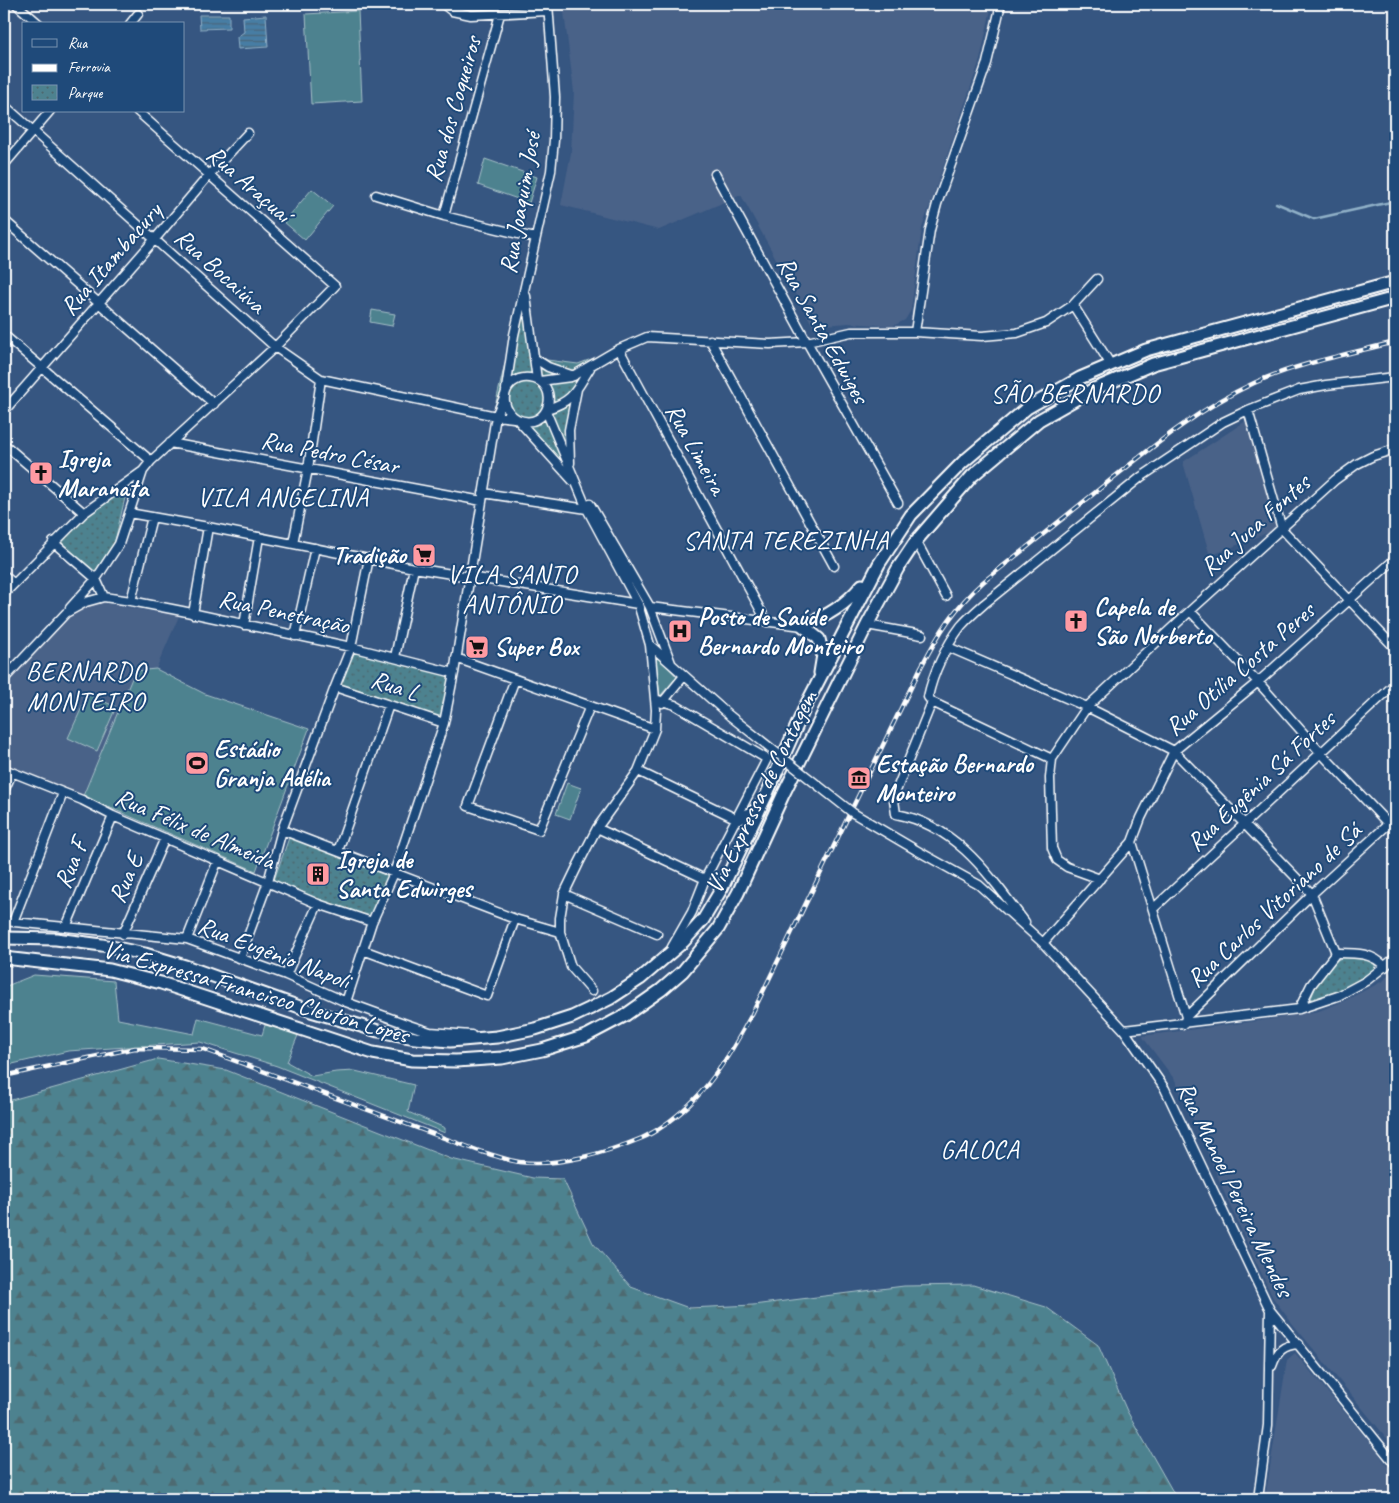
<svg xmlns="http://www.w3.org/2000/svg" width="1399" height="1503" font-family="Caveat,sans-serif">
<defs>
<pattern id="forest-firs" width="22" height="20" patternUnits="userSpaceOnUse" patternTransform="scale(1.25)"><rect width="22" height="20" fill="#4e828f"/><path d="M5 1l3.5 6h-7zM16 11l3.5 6h-7z" fill="#4d6a71"/></pattern>
<pattern id="park-dots" width="8" height="8" patternUnits="userSpaceOnUse" patternTransform="scale(1.25)"><rect width="8" height="8" fill="#4e828f"/><path d="M2 2h.1M6 6h.1" fill="none" stroke="#4d6a71" stroke-width="1.8" stroke-linecap="round"/></pattern>
<pattern id="water-rules" width="6" height="5" patternUnits="userSpaceOnUse" patternTransform="scale(1.25)"><rect width="6" height="5" fill="#477da4"/><path d="M0 2.5h6" fill="none" stroke="#4a6478"/></pattern>
</defs>
<rect width="100%" height="100%" fill="#365681"/>
<filter id="ink" filterUnits="userSpaceOnUse"><feTurbulence type="fractalNoise" baseFrequency=".02" numOctaves="2"/><feDisplacementMap in="SourceGraphic" scale="10" xChannelSelector="R" yChannelSelector="G"/><feConvolveMatrix kernelMatrix="1 2 1 2 8 2 1 2 1" color-interpolation-filters="sRGB"/></filter>
<g filter="url(#ink)">
<!-- built -->
<path fill="#4a6288" d="M563,4H992L980,60L922,228L911,310L905,320L893,326L848,323L813,326L741,195L659,230L561,205L571,153L574,92Z
M1249,419L1279,528L1210,556L1183,462Z
M103,603L179,616L156,669L135,671L83,797L4,763V687L68,616L87,606Z
M1395,968V1448L1292,1323L1273,1298L1230,1206L1202,1139L1175,1080L1142,1036L1279,1018L1319,1011L1344,1001L1383,981Z
M1295,1353L1376,1450L1395,1477V1499H1265L1287,1360Z"/>
<!-- grass -->
<path fill="#4e828f" stroke="#a6c0c7" d="M358,11L362,101L311,104L306,14Z
M485,159L537,177L529,203L478,185Z
M312,189L333,206L305,240L284,222Z
M372,310L395,314L392,326L370,322Z
M654,652L677,677L660,696Z
M156,669L205,694L309,729L256,871L83,796L135,671Z
M88,694L116,707L97,751L68,738Z
M567,783L581,788L570,819L556,814Z
M34,975L114,981L118,1019L194,1034L198,1018L262,1035L265,1025L299,1033L287,1062L312,1076L336,1072L355,1071L414,1085L408,1112L445,1128V1133L277,1066L200,1042L68,1051L4,1066V987Z"/>
<!-- forest -->
<path fill="url(#forest-firs)" stroke="#a6c0c7" d="M158,1059L226,1070L451,1159L533,1178L563,1179L593,1243L631,1287L689,1308L753,1305L904,1286L973,1285L1046,1307L1098,1345L1127,1411L1177,1499H4V1102Z"/>
<!-- park -->
<path fill="url(#park-dots)" stroke="#a6c0c7" d="M523,286L539,355L547,360L578,364L610,352L575,390L568,429L573,483L513,423L492,419Z
M127,489L115,541L94,573L60,541L85,516Z
M353,651L449,675L440,719L340,687Z
M290,835L393,878L378,916L366,919L274,880Z
M1349,955L1375,962V969C1355,982 1334,998 1310,1001C1318,980 1326,962 1349,955Z"/>
<!-- water -->
<path fill="url(#water-rules)" stroke="#91b1c8" d="M199,15H229V28L200,29Z
M266,15L268,47L238,49L237,37L244,32L243,17Z"/>
<g fill="none" stroke-linecap="round" stroke-linejoin="round">
<!-- stream -->
<path stroke="#91b1c8" stroke-width="2.5" d="M1276,203L1314,219L1395,201"/>
<!-- minor casing -->
<g stroke="#fff" stroke-width="11">
<path id="minor" d="M16,4L39,24
M443,4L452,11L471,15L547,11
M130,24L138,14
M4,105L275,347L321,379L496,416L514,418
M4,165L50,111
M715,174L807,342L898,503
M376,195L444,216L535,238
M444,216L500,14
M4,220L214,404
M526,296L537,380
M1073,305L1111,365
M915,332L930,230L937,204L987,63L1001,4
M4,335L151,461
M710,340L834,566
M619,349L767,622
M534,358L548,367L574,376
M540,381L571,377L619,349L647,337L770,344L807,342L851,332H915L982,336L1017,333L1046,323L1073,305L1097,279
M506,389L514,335L551,171L554,140L555,97L548,4
M547,409C574,401 576,390 590,368
M1248,410L1282,529L1395,648
M4,411L155,239L209,175L248,133
M546,411L587,509L638,604L650,645L656,710L655,729L638,771L597,828L579,863L564,894L560,918V932L571,967L592,991
M517,419C550,433 562,382 530,378C523,377 517,379 512,383C500,394 504,411 517,419L573,481
M170,443L482,501
M4,444L84,513
M570,463L569,430L577,389
M483,493L587,509L590,507
M590,504L650,607L671,663
M129,513L208,527L414,568L638,604
M916,541L946,596
M53,542L96,579L104,597
M293,543L308,469L321,379
M4,575L13,583
M4,594L84,513L143,471L151,461L275,347L335,286L137,111
M131,601L152,517
M650,607L803,626
M70,608L96,579L119,544L143,471
M1190,611L1258,682L1321,753L1395,831
M193,614L208,527
M244,625L259,537
M867,625L922,635
M295,636L315,548
M650,645L730,716
M948,647L1087,707L1174,751L1312,894L1336,953
M395,657L414,568
M456,658L655,729
M4,679L66,613L86,602L104,597L131,601L182,611L351,647L454,673
M515,679L468,806L539,830L590,706
M335,687L444,723
M655,699L675,705L767,759L705,879L692,912L672,947
M932,702L928,697C933,673 946,646 961,626C968,618 976,611 984,604L1141,477L1223,422L1248,410L1299,390L1326,385L1395,377
M932,702L896,791L894,800L896,814C956,825 990,876 1025,922
M932,702L1052,759
M662,703L684,676
M4,769L82,800L113,816L318,904L372,922
M638,771L737,819
M4,791L12,773
M597,828L705,879
M282,830L515,919L560,932
M1132,842L1186,1017
M916,850L979,885L1043,943L1124,1030L1165,1089L1270,1310L1395,1464
M338,851L389,705
M1100,879L1067,867L1057,860L1052,848L1050,778L1052,759L1087,707L1190,611L1335,480L1357,464L1373,456L1395,449
M564,894L657,934
M1154,908L1395,684
M4,921L187,939L286,975L346,1002L409,1025L430,1032L471,1035
M13,922L63,793
M66,927L113,816
M123,934L165,838
M187,939L218,860
M1043,943L1132,842L1141,818L1174,751L1258,682L1395,559
M363,950L487,996L515,919
M240,958L268,882L282,830L335,687L351,647L369,558
M286,975L318,904
M346,1002L372,922L394,873L444,723L454,673L496,416L505,395
M1299,1009L1311,985L1336,953C1354,953 1372,952 1385,967
M1184,1024L1186,1017L1312,894L1395,818
M1124,1030L1299,1009L1338,996L1366,981L1395,958
M1272,1366C1277,1351 1283,1345 1299,1344
M1258,1499L1268,1425L1270,1310"/>
</g>
<!-- highway casing -->
<g stroke="#fff" stroke-width="15">
<path id="highway" d="M820,673L823,655L819,639L803,626C827,616 846,605 862,585
M737,819L753,813L759,806
M4,938L56,939L102,945L145,954L185,966L311,1011L378,1031L415,1038L450,1041L497,1037L535,1029L572,1017L589,1009L611,998L640,979L684,941L703,920L722,888L766,796L805,707L879,564L911,515L963,462L1027,408L1080,378L1146,350L1395,282
M4,958L110,970L161,983L373,1053L412,1060L456,1061L502,1058L542,1050L586,1036L624,1016L661,990L683,971L718,929L738,893L783,795L867,625L898,568L916,541L972,476L1039,420L1092,390L1153,364L1395,298"/>
</g>
<!-- minor -->
<use href="#minor" stroke="#1f4a7a" stroke-width="8"/>
<!-- highway -->
<use href="#highway" stroke="#1f4a7a" stroke-width="11"/>
<!-- rail casing -->
<g stroke="#fff" stroke-width="4.5">
<path id="rail" d="M4,1076L135,1048L203,1049L482,1152C494,1155 506,1160 519,1162C557,1167 606,1153 642,1138C658,1131 676,1117 689,1105C716,1079 734,1047 752,1014L921,667C939,633 954,608 983,582C1026,548 1070,513 1113,478C1157,443 1202,407 1254,383C1299,363 1348,354 1395,342"/>
</g>
<!-- rail -->
<use href="#rail" stroke="#1f4a7a" stroke-width="2.5" stroke-dasharray="8" stroke-linecap="butt"/>
<!-- minor-bridge casing -->
<g stroke="#fff" stroke-width="11" stroke-linecap="butt">
<path id="minor-bridge" d="M730,716L853,813L916,850"/>
</g>
<!-- minor-bridge -->
<use href="#minor-bridge" stroke="#1f4a7a" stroke-width="8"/>
</g>
</g>
<!-- icons -->
<defs>
<g id="church-square" transform="scale(1.25)"><rect x="-9" y="-9" width="18" height="18" rx="4" fill="#ff9aa2" stroke="#1f4a7a"/><path d="M-1.2-6h2.4v3.5h3.3v2.4h-3.3V6h-2.4V-.1h-3.3v-2.4h3.3Z" fill="#111"/></g>
<g id="supermarket-square" transform="scale(1.25)"><rect x="-9" y="-9" width="18" height="18" rx="4" fill="#ff9aa2" stroke="#1f4a7a"/><path d="M-6-5.5h2.5l.6 2H6L4.5 2H-2.5L-4.4-4H-6ZM-1.5 3.2a1.3 1.3 0 1 0 .1 0ZM3 3.2a1.3 1.3 0 1 0 .1 0Z" fill="#111"/></g>
<g id="hospital-square" transform="scale(1.25)"><rect x="-9" y="-9" width="18" height="18" rx="4" fill="#ff9aa2" stroke="#1f4a7a"/><path d="M-5-5h3v3.5h4V-5h3V5h-3V1.5h-4V5h-3Z" fill="#111"/></g>
<g id="stadium-square" transform="scale(1.25)"><rect x="-9" y="-9" width="18" height="18" rx="4" fill="#ff9aa2" stroke="#1f4a7a"/><path d="M0-5a6.5 5 0 1 0 0 10a6.5 5 0 1 0 0-10ZM-3.5-1.8h7v3.6h-7Z" fill="#111"/></g>
<g id="museum-square" transform="scale(1.25)"><rect x="-9" y="-9" width="18" height="18" rx="4" fill="#ff9aa2" stroke="#1f4a7a"/><path d="M0-6L6-3V-2H-6V-3ZM-5-1h2V3h-2ZM-1-1h2V3h-2ZM3-1h2V3H3ZM-6 4H6V6H-6Z" fill="#111"/></g>
<g id="building-square" transform="scale(1.25)"><rect x="-9" y="-9" width="18" height="18" rx="4" fill="#ff9aa2" stroke="#1f4a7a"/><path d="M-4-6H4V6H1V3H-1V6H-4ZM-2.5-4.3h1.7v1.8h-1.7ZM.8-4.3h1.7v1.8H.8ZM-2.5-1h1.7V.8h-1.7ZM.8-1h1.7V.8H.8Z" fill="#111"/></g>
</defs>
<g fill-rule="evenodd">
<use href="#church-square" x="41" y="473"/>
<use href="#supermarket-square" x="424" y="555"/>
<use href="#church-square" x="1076" y="621"/>
<use href="#hospital-square" x="680" y="631"/>
<use href="#supermarket-square" x="477" y="647"/>
<use href="#stadium-square" x="197" y="763"/>
<use href="#museum-square" x="859" y="778"/>
<use href="#building-square" x="318" y="874"/>
</g>
<g text-anchor="middle" dominant-baseline="central" stroke-width="4" stroke-linejoin="round" paint-order="stroke">
<!-- street labels -->
<g font-size="25" fill="#fff" stroke="#1f4a7a">
<text transform="translate(453 109) rotate(-74)">Rua dos Coqueiros</text>
<text transform="translate(249 184) rotate(41)">Rua Araçuaí</text>
<text transform="translate(520 203) rotate(-80)">Rua Joaquim José</text>
<text transform="translate(111 259) rotate(-49)">Rua Itambacury</text>
<text transform="translate(220 271) rotate(42)">Rua Bocaiúva</text>
<text transform="translate(823 330) rotate(61)">Rua Santa Edwiges</text>
<text transform="translate(696 449) rotate(61)">Rua Limeira</text>
<text transform="translate(330 453) rotate(11)">Rua Pedro César</text>
<text transform="translate(1255 525) rotate(-42)">Rua Juca Fontes</text>
<text transform="translate(284 612) rotate(12)">Rua Penetração</text>
<text transform="translate(1240 669) rotate(-41)">Rua Otília Costa Peres</text>
<text transform="translate(395 686) rotate(18)">Rua L</text>
<text transform="translate(1261 781) rotate(-43)">Rua Eugênia Sá Fortes</text>
<text transform="translate(761 792) rotate(-64)">Via Expressa de Contagem</text>
<text transform="translate(195 829) rotate(23)">Rua Félix de Almeida</text>
<text transform="translate(71 864) rotate(-67)">Rua F</text>
<text transform="translate(126 878) rotate(-66)">Rua E</text>
<text transform="translate(1274 905) rotate(-43)">Rua Carlos Vitoriano de Sá</text>
<text transform="translate(274 953) rotate(21)">Rua Eugênio Napoli</text>
<text transform="translate(256 992) rotate(16)">Via Expressa Francisco Cleuton Lopes</text>
<text transform="translate(1235 1189) rotate(64)">Rua Manoel Pereira Mendes</text>
</g>
<!-- poi labels -->
<g font-size="25" font-weight="bold" fill="#fff" stroke="#1f4a7a" text-anchor="start">
<text x="58" y="459">Igreja<tspan x="58" dy="29">Maranata</tspan></text>
<text x="406" y="555" text-anchor="end">Tradição</text>
<text x="1094" y="607">Capela de<tspan x="1094" dy="29">São Norberto</tspan></text>
<text x="698" y="617">Posto de Saúde<tspan x="698" dy="29">Bernardo Monteiro</tspan></text>
<text x="494" y="647">Super Box</text>
<text x="214" y="749">Estádio<tspan x="214" dy="29">Granja Adélia</tspan></text>
<text x="876" y="764">Estação Bernardo<tspan x="876" dy="29">Monteiro</tspan></text>
<text x="336" y="860">Igreja de<tspan x="336" dy="29">Santa Edwirges</tspan></text>
</g>
<!-- neighbourhood labels -->
<g font-size="26" letter-spacing="1" fill="#fff" stroke="#1f4a7a">
<text x="1075" y="393">SÃO BERNARDO</text>
<text x="283" y="497">VILA ANGELINA</text>
<text x="786" y="540">SANTA TEREZINHA</text>
<text x="512" y="574">VILA SANTO<tspan x="512" dy="30">ANTÔNIO</tspan></text>
<text x="86" y="671">BERNARDO<tspan x="86" dy="30">MONTEIRO</tspan></text>
<text x="980" y="1149">GALOCA</text>
</g>
</g>
<!-- margin -->
<rect width="1399" height="1503" fill="none" stroke="#1f4a7a" stroke-width="20"/>
<rect x="10" y="10" width="1379" height="1483" fill="none" stroke="#fff" stroke-width="2" filter="url(#ink)"/>
<!-- legend -->
<rect x="22" y="22" width="162" height="90" fill="#1f4a7a" stroke="#7992af"/>
<rect x="32" y="39" width="25" height="8" fill="#1f4a7a" stroke="#7992af"/>
<text x="68" y="48" font-size="15" fill="#ffffff">Rua</text>
<rect x="32" y="64" width="25" height="8" fill="#ffffff" stroke="#7992af"/>
<text x="68" y="72" font-size="15" fill="#ffffff">Ferrovia</text>
<rect x="32" y="85" width="25" height="15" fill="url(#park-dots)" stroke="#7992af"/>
<text x="68" y="98" font-size="15" fill="#ffffff">Parque</text>
</svg>
